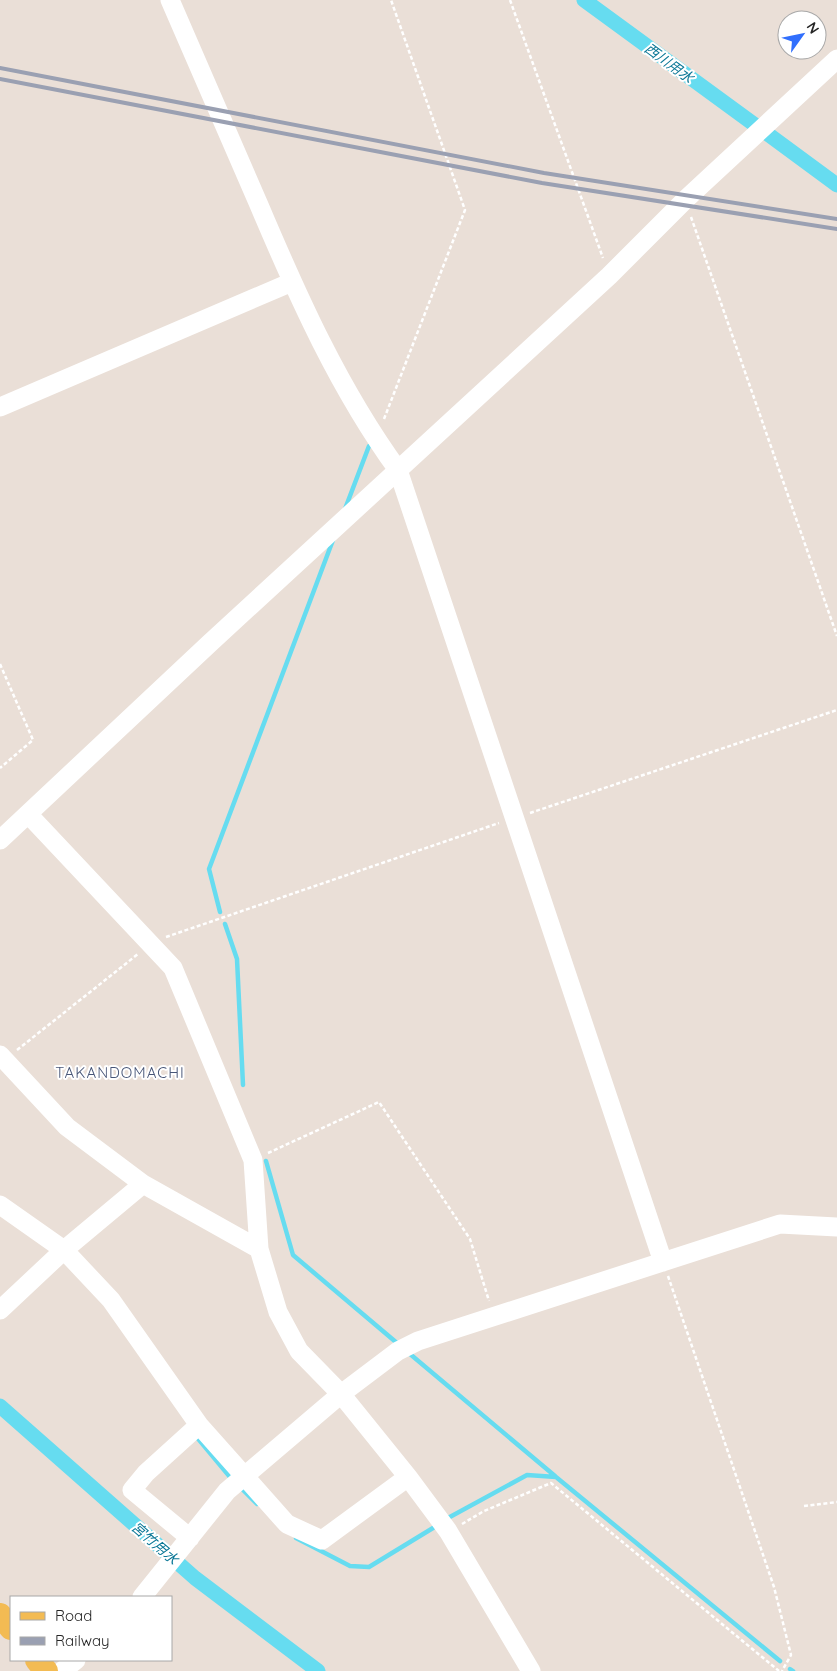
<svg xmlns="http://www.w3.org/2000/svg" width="837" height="1671" font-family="Quicksand,'Noto Sans JP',sans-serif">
<rect width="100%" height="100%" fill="#eadfd7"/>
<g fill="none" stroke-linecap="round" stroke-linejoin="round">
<!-- stream -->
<path stroke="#66dcf0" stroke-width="4.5" d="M345,509L369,446
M220,912L209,869L333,540
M225,924L237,959L243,1085
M266,1161L293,1255L397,1343
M410,1354L555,1476
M195,1435L230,1477
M239,1486L257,1504
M448,1518L527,1475L556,1477L780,1661
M296,1538L350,1566L369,1567L433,1528
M790,1669L793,1671"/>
<!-- canal -->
<path stroke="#66dcf0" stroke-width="15" d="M584,0L755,125
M765,132L837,185
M0,1406L195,1578L318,1671"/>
<!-- path -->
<path stroke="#fff" stroke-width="2.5" stroke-dasharray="4 2.5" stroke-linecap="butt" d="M510,0L603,258
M691,217L837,636
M384,419L465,210L391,0
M0,664L33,740L0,768
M530,813L837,710
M166,937L499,823
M17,1050L138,954
M268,1153L379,1102L470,1239L489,1301
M668,1276L774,1587L791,1655L782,1671
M804,1506L837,1502
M462,1524L484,1511L551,1483L779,1671"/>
<!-- minor -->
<path stroke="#fff" stroke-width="19" d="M170,0C200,68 229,137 259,205C298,297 339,389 398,470L663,1262
M0,407L292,282
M28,814L173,968L253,1160L259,1249L278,1312L299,1351L341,1394L408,1477L448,1531L531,1671
M0,840L210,643L609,276L685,200L837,59
M0,1055L67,1127L143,1184L259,1249
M0,1205L64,1250L111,1300L199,1425L287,1524L322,1540L408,1477
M0,1310L64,1250L143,1184
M190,1538L132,1490L146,1473L199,1425
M142,1597L227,1491L341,1394L398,1351L418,1341L780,1224L837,1227
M62,1671L76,1660"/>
<!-- major -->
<path stroke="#f3bb53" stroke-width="24" d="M0,1615L11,1628
M37,1660L46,1671"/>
<!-- rail -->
<path stroke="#9aa0b2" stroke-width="4" d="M0,68L544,173L837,219
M0,79L542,183L837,229"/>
</g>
<g text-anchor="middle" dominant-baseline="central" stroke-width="4" stroke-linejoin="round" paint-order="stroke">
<!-- water labels -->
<g font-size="14" font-style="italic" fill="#0a7796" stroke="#fff">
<text transform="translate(669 63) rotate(36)">西川用水</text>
<text transform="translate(155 1543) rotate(41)">宮竹用水</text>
</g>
<!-- quarter labels -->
<g font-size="15" letter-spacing="1" fill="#475577" stroke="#fff">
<text x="120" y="1072">TAKANDOMACHI</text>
</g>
</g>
<!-- legend -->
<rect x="10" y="1596" width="162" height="65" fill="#ffffff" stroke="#a8a8a8"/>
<rect x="20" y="1612" width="25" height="8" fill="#f3bb53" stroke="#a8a8a8"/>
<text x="55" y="1621" font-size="15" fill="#262626">Road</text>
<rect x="20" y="1637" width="25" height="8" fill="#9aa0b2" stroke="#a8a8a8"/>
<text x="55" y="1646" font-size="15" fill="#262626">Railway</text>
<!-- north arrow -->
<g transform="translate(802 35) rotate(57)"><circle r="24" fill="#ffffff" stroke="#a8a8a8"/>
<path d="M0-4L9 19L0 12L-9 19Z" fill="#316ffd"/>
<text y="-8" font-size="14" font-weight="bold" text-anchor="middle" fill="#262626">N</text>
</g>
</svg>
